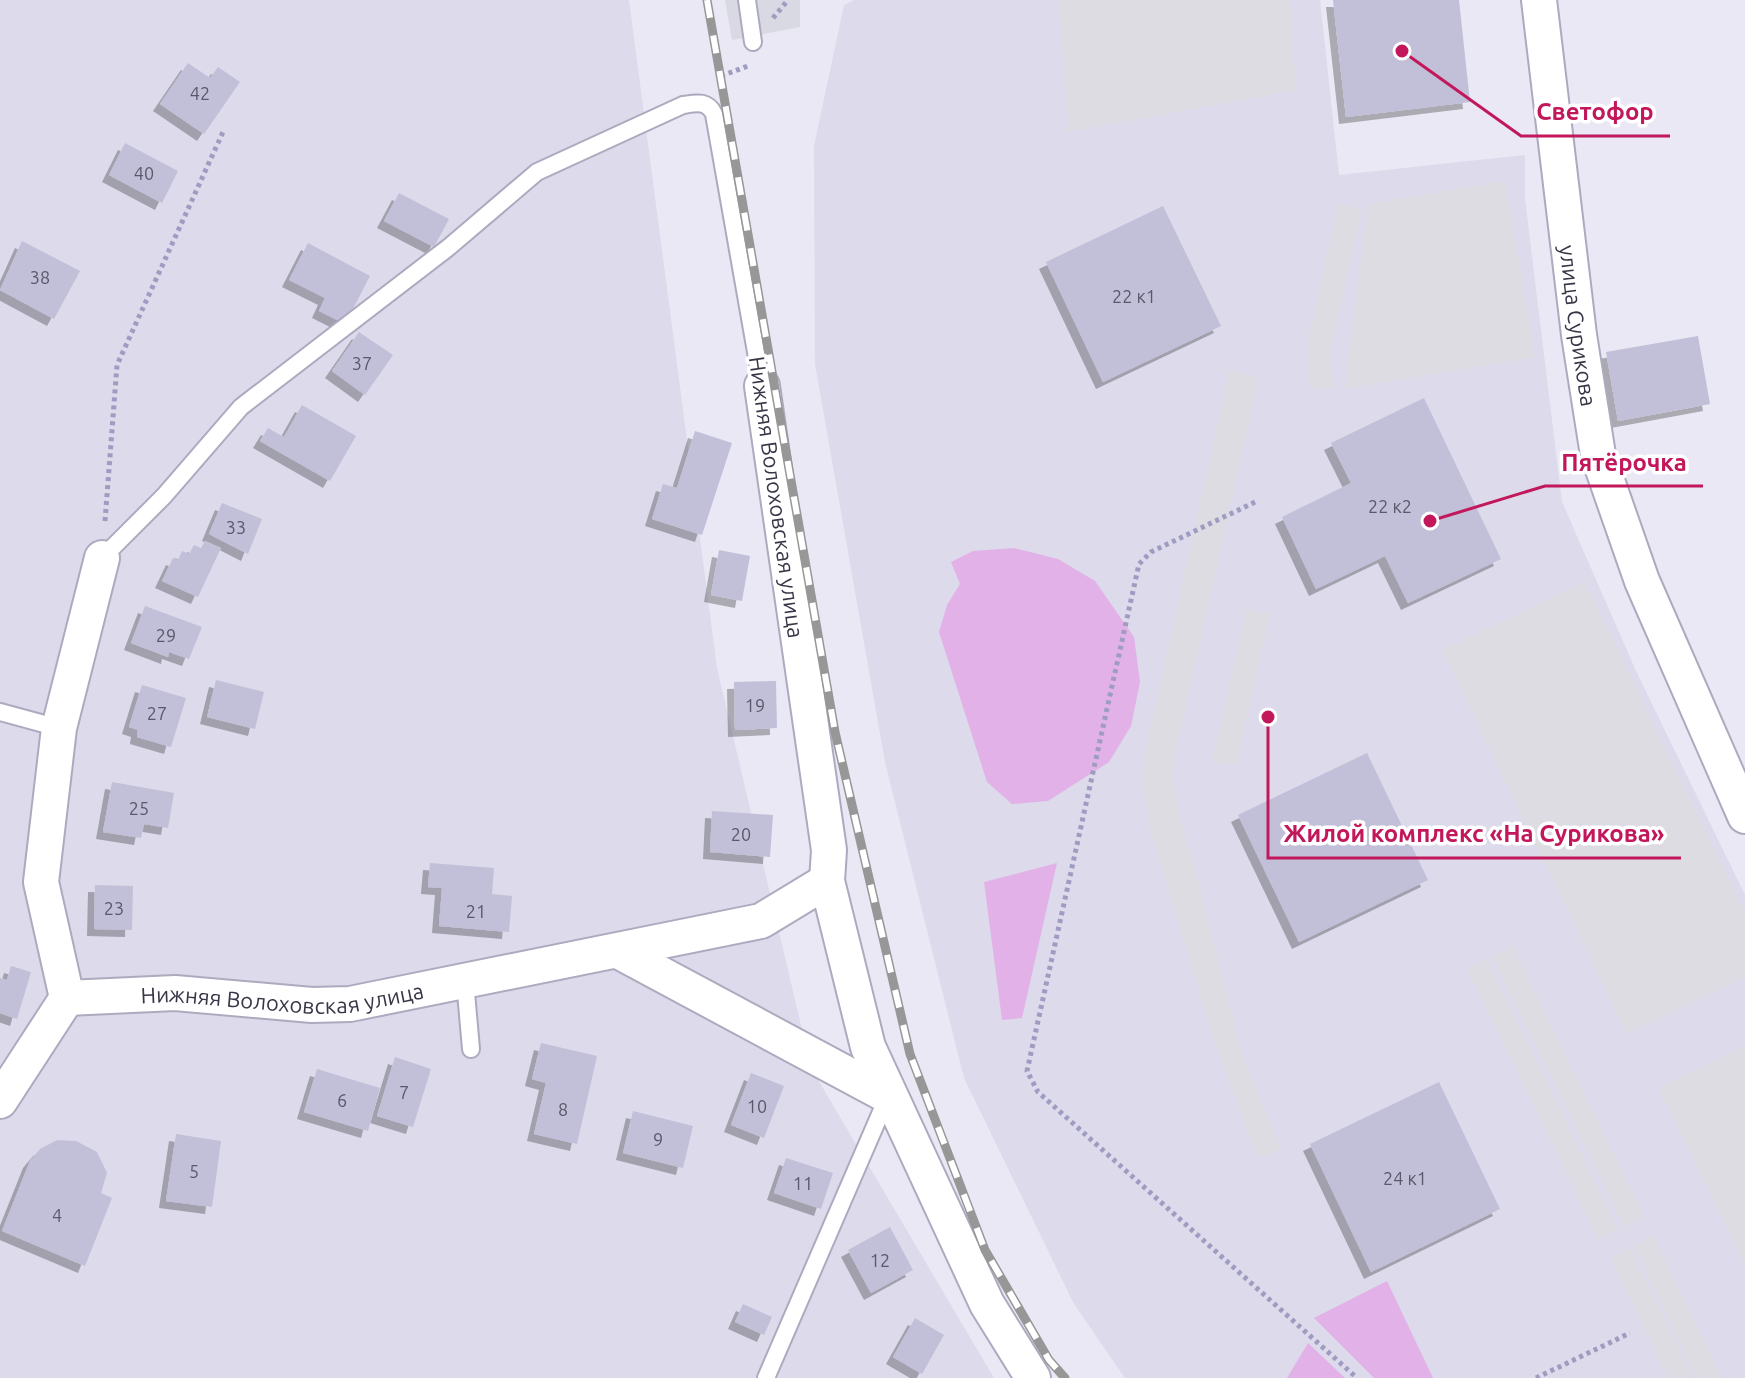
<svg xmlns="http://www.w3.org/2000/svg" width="1745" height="1378" font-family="Ubuntu,sans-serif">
<defs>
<filter id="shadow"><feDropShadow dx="-7" dy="7" stdDeviation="0" flood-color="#0004"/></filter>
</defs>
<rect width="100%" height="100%" fill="#e9e8f4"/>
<!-- residential -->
<path fill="#dcdaeb" d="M0,0H629L717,668L811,1068L994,1378H0Z
M854,0H1320L1339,175L1525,155V199L1562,502L1636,671L1745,895V1378H1125L1074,1304L964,1078L885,762L815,364L814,146L844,5Z"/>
<!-- industrial -->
<path fill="#d9d9e3" d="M725,0H800V27L732,40Z"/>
<!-- green -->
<path fill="#e2b1e7" d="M1014,548L1058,559L1095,581L1134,637L1140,682L1131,726L1109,762L1048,801L1012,804L987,782L939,632L947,605L960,584L951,562L973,551Z
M1057,863L1022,1018L1002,1020L984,882Z
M1387,1281L1433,1378H1374L1314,1318Z
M1308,1343L1345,1378H1287Z"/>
<!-- parking -->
<path fill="#dddce2" d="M1059,0H1290L1296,90L1068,132Z
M1505,181L1535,357L1344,389L1368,204Z
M1338,204L1362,210L1331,350L1333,387L1310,389L1307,345Z
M1229,371L1259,378L1175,756L1173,780L1181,825L1191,853L1241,1050L1281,1148L1259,1159L1218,1053L1151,833L1142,781L1145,752Z
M1585,582L1745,913V977L1627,1034L1442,650Z
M1246,609L1270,614L1236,766L1212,762Z
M1513,946L1644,1217L1624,1227L1492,956Z
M1487,959L1618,1229L1598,1239L1467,968Z
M1745,1046V1266L1659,1088Z
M1654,1236L1722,1378H1697L1634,1246Z
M1630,1248L1693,1378H1668L1610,1258Z"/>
<!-- building -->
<path fill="#c1c0d8" filter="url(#shadow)" d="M1333,0H1459L1470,102L1346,117Z
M188,63L210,78L218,67L240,82L204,134L160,104Z
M125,143L178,171L162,203L109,175Z
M399,193L449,219L434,247L384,221Z
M1163,206L1221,326L1103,382L1046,262Z
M22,241L80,271L54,319L0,290Z
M308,243L370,276L345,324L319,311L325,298L289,280Z
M359,332L393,355L365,395L332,371Z
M1698,336L1710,404L1618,421L1606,352Z
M1424,398L1501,559L1408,603L1385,556L1316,589L1282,517L1351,483L1331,443Z
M302,405L356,436L330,481L260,441L268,428L284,437Z
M695,431L732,443L702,535L652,519L663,484L677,488Z
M222,503L262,519L248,554L209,534Z
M205,541L221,548L198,597L162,581L173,558L178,560L182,551L189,554L194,545L201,548Z
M719,550L750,556L742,601L711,595Z
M145,606L202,627L189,659L169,652L168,657L131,643Z
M216,680L264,692L255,729L207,717Z
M776,681L777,728L735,730L734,682Z
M142,685L186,698L171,747L137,737L138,730L129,727Z
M1367,753L1428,880L1299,942L1238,815Z
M112,782L174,793L168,828L144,824L141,838L103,832Z
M712,811L773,815L770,857L710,852Z
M430,863L494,868L492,894L512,896L509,932L439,926L442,888L428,887Z
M95,885L133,886L132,930L94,929Z
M11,966L31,972L17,1019L0,1013V978L7,980Z
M541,1043L597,1056L577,1144L534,1134L546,1083L532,1079Z
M395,1057L431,1069L413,1127L377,1116Z
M317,1069L380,1088L368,1131L304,1112Z
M751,1073L784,1086L764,1138L731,1125Z
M1439,1082L1500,1209L1371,1272L1310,1144Z
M633,1111L693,1126L683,1168L623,1153Z
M176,1134L221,1141L212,1207L166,1201Z
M57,1140L76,1141L97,1152L107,1173L101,1193L112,1198L85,1266L2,1231L30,1161L40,1149Z
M786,1158L833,1173L821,1209L774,1193Z
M890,1227L913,1270L871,1293L848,1250Z
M743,1304L772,1317L764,1335L735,1322Z
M915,1318L944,1335L922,1374L893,1357Z"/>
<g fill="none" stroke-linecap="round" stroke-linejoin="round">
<!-- lane casing -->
<g stroke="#adaabf" stroke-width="20">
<path id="lane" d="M747,0L753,42
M102,558L164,496L241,407L449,247L537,172L683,105C696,103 707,100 714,114L762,386
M0,712L59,728
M465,981L471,1049
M766,1378L888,1096"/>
</g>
<!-- street casing -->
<g stroke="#adaabf" stroke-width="38">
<g id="street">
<path id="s1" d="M1539,0L1579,335L1598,455L1642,581L1745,816"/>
<path d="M762,386L829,850L827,881L868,1047L987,1304L1033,1378"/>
<path d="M618,951L888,1096"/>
<path id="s2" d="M67,998L175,993L312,1005L350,1004L761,921L827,881"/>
<path d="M67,998L41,882L59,728L102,558"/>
<path d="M0,1101L67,998"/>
</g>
</g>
<!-- path -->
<path stroke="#9f9cc1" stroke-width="5" stroke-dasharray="4 4" stroke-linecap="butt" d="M773,18L788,0
M721,76L748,66
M1255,502L1151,552L1139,564L1027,1071L1038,1092L1357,1378
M105,521L117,365L223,132
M1536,1378L1630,1333"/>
<!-- lane -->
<use href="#lane" stroke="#fff" stroke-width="16"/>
<!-- street -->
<use href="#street" stroke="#fff" stroke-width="34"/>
<!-- rail casing -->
<g stroke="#979797" stroke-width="9">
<path id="rail" d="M707,0L835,732L910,1054L985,1250L1049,1360L1065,1378"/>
</g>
<!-- rail -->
<use href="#rail" stroke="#fff" stroke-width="6" stroke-dasharray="18" stroke-linecap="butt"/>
</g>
<g text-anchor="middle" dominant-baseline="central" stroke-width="7" stroke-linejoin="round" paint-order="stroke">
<!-- number labels -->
<g font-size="18" fill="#5a586b">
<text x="200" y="93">42</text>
<text x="144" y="173">40</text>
<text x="40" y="277">38</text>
<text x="1134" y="296">22 к1</text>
<text x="362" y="363">37</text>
<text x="1390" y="506">22 к2</text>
<text x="236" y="527">33</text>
<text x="166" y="635">29</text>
<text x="755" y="705">19</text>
<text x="157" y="713">27</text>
<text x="139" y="808">25</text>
<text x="741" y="834">20</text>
<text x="114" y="908">23</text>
<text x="476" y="911">21</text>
<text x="404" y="1092">7</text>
<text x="342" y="1100">6</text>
<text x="757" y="1106">10</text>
<text x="563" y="1109">8</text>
<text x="658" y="1139">9</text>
<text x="194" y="1171">5</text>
<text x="1405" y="1178">24 к1</text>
<text x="803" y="1183">11</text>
<text x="57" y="1215">4</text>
<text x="880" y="1260">12</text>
</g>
<!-- street labels -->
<g font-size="22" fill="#373647" stroke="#fff">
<text stroke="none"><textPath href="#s1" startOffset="328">улица Сурикова</textPath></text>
<text transform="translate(777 497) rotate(82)">Нижняя Волоховская улица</text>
<text stroke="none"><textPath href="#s2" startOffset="216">Нижняя Волоховская улица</textPath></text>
</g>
</g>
<!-- callouts -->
<path fill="none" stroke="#c2185b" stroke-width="3" d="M1402 51L1521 136H1670M1430 521L1545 486H1703M1268 717L1268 858H1681"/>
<g fill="#c2185b" stroke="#fff" stroke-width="3">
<circle cx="1402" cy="51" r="8"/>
<circle cx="1430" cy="521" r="8"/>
<circle cx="1268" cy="717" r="8"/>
</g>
<g font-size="24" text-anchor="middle" font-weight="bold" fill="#c2185b" stroke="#fff" stroke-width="7" stroke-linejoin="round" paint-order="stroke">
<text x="1595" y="120">Светофор</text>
<text x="1624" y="471">Пятёрочка</text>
<text x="1474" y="842">Жилой комплекс «На Сурикова»</text>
</g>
</svg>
